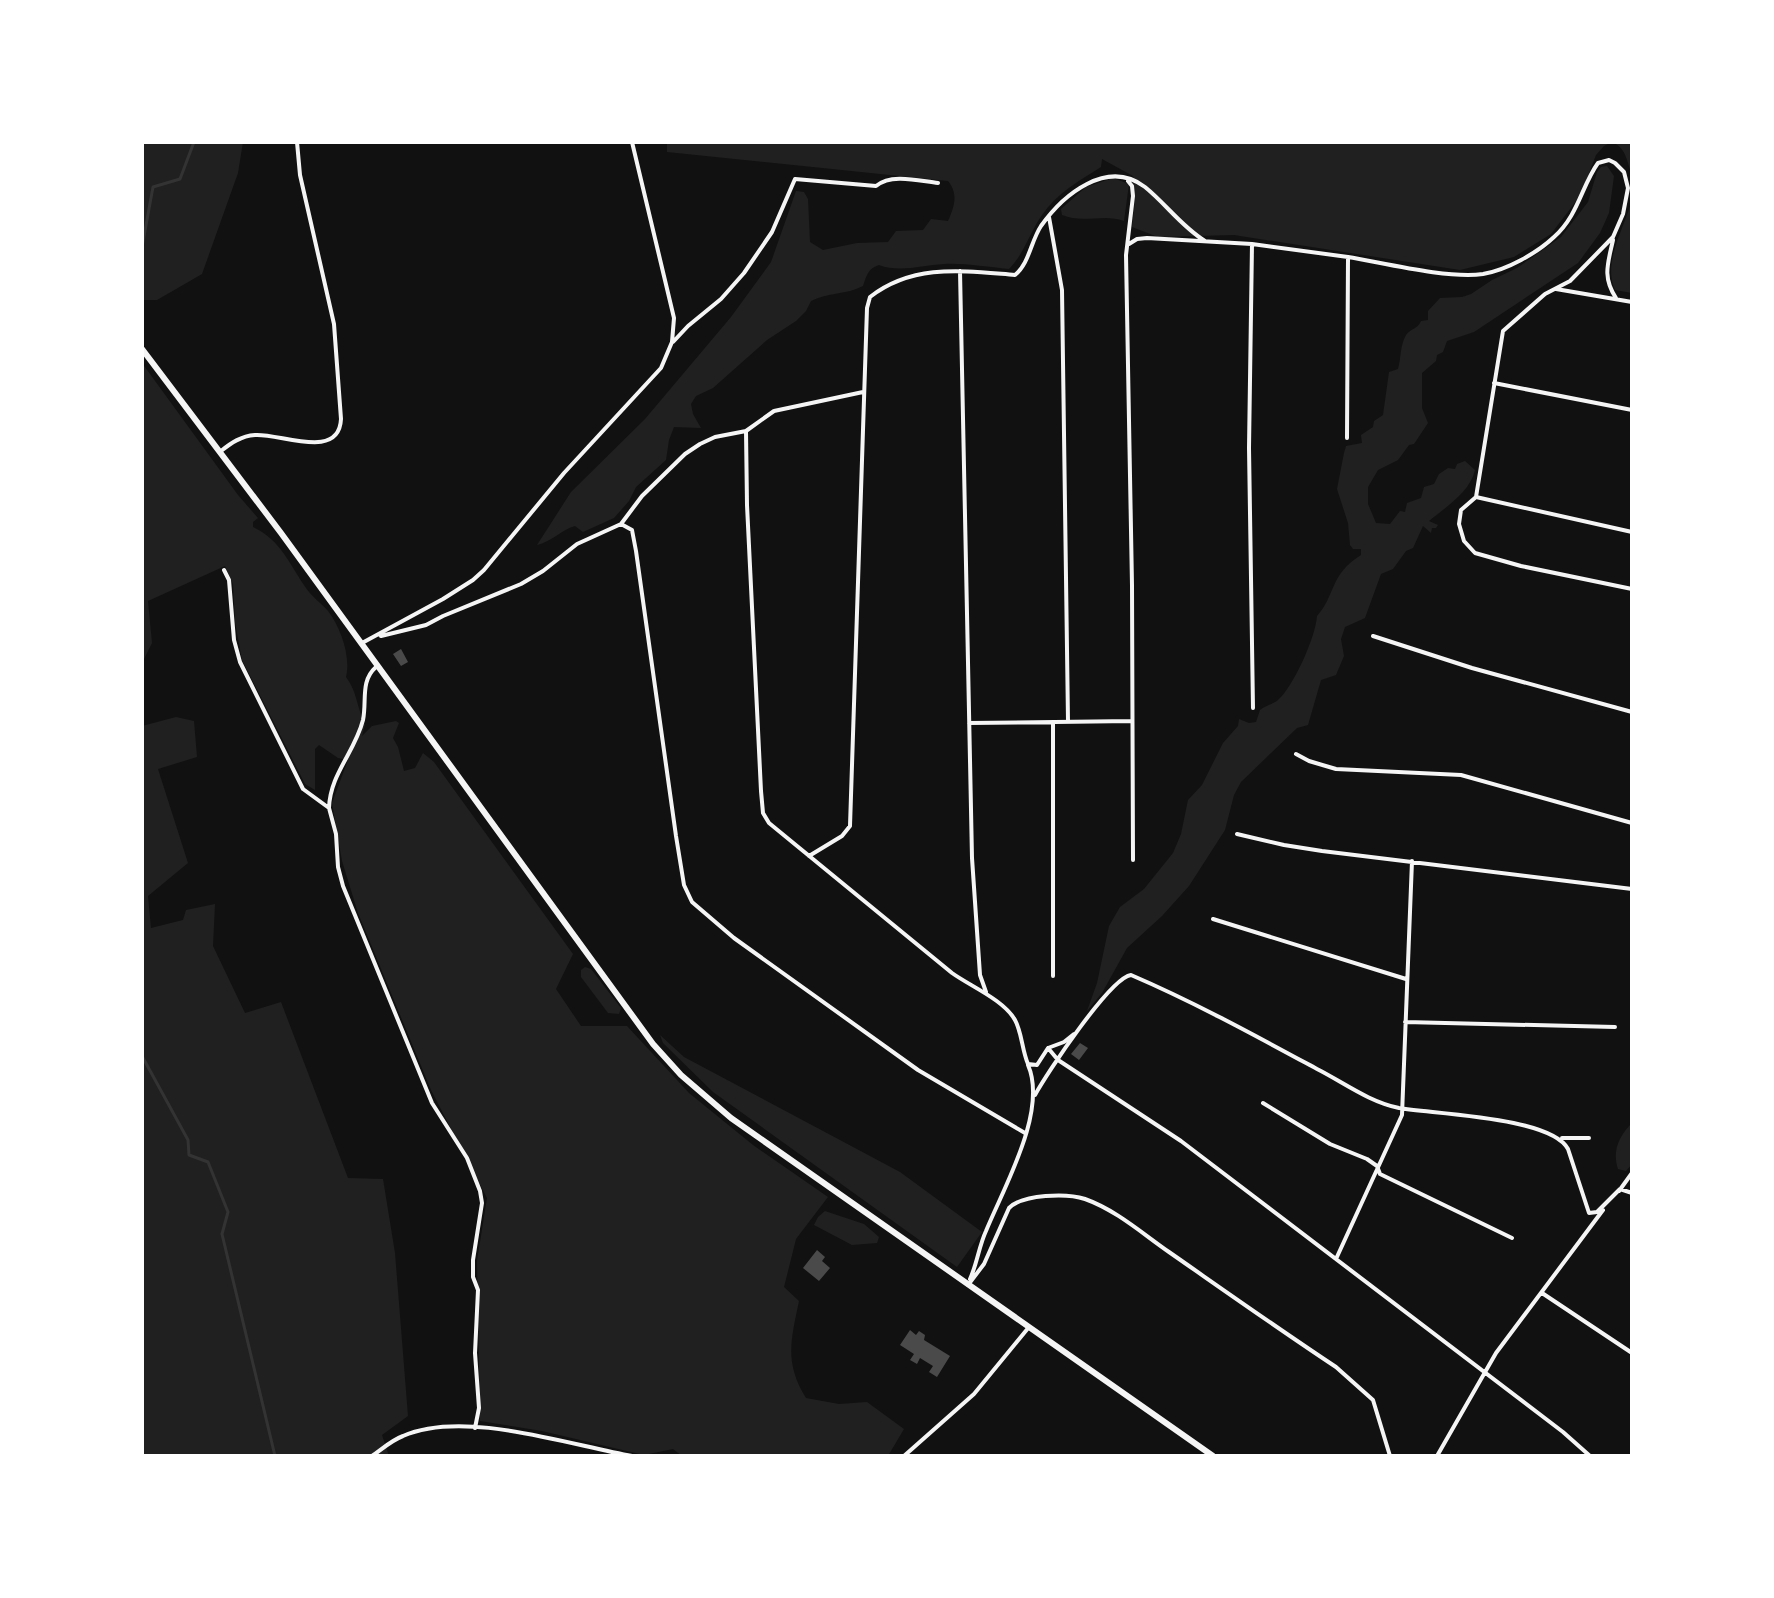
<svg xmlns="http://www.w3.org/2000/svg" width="1774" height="1598" font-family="Helvetica,sans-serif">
<rect width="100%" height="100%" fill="#111"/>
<!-- green -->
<path fill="#202020" d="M142,142H243L238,173L202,274L157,300H142Z
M667,142H1632V174C1626,160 1627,149 1612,142L1604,146L1596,155L1580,196L1551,234L1514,257L1460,270L1234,235L1158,237L1132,227L1135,199L1133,176L1102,159L1101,167C1079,181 1057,193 1042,215C1030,232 1024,254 1009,269C987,267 966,263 944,264C922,265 900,273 879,265C868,268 866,277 863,286C846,295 828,292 811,301L806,311L796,321L767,340L713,388L696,396L691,404L693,414L701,428L674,427L669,440L666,460L636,487L629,501L614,518L583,532L575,526C561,530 551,542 537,545L571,492L645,419L731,317L771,262L796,191L804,192L808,199L810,242L823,250L857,243L888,242L896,231L923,230L931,219L948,221C954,207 959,194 948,181L667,152Z
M1607,166L1614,176L1609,213L1600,233L1578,263L1474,332L1447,341L1443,352L1437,355L1436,361L1422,373V408L1428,423L1414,444L1409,445L1398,460L1378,470L1368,487V504L1376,523L1390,524L1400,511L1405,512L1407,503L1421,498L1424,487L1434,484L1439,474L1448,468L1455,469L1457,464L1465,461L1475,470C1470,492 1446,507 1429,521L1438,525L1436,528H1432L1431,533L1423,526L1413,548L1406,551L1393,569L1381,574L1365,618L1345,627L1341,639L1344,656L1336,675L1321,680L1308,725L1297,728L1241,782L1234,795L1225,830L1189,886L1162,916L1127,948L1102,993L1087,1011L1097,983L1109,926L1120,907L1144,889L1173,853L1181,834L1188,800L1202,785L1223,743L1238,726L1239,719L1249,723L1256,722L1260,710C1265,706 1272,704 1277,701C1293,688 1316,636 1317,616C1336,595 1329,575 1361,555V549H1353L1350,545L1348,523L1337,489L1344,453L1346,446L1362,443L1361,435L1373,427L1374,421L1383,415L1389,372L1398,369C1401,359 1400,345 1406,335C1411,328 1417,330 1421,321L1428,320V311L1440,298L1462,297L1471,294L1492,280L1517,268L1561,237L1588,202L1597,172L1601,167Z
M1113,178L1129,184L1124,221C1103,213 1084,224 1062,215L1061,209L1086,187Z
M1632,200V293L1615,290C1602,262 1625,227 1632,200Z
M142,363L238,495L258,518L253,522V527C280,539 290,565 306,588C312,597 321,603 328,611C341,628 351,657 346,677C357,691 357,708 365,725L362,736L372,726L396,721L399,723L393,738L398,747L404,771L415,768L423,753L434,762L573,954L556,989L581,1026H627L689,1093L753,1145L828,1197L796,1239L784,1287L799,1301C791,1340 784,1362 806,1398L839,1404L867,1402L904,1429L888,1456H682L673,1449L644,1455L542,1431L480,1421L477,1261L487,1198L431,1090L358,913L342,861L332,803L348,760L338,758L319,745L315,749V790L305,784L242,660L235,622L233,584L225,566L148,601L152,643L142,663Z
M176,717L194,721L197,757L158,769L188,863L148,896L151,928L183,920L186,910L215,904L213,946L245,1013L281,1002L348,1178L383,1179L395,1253L408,1416L382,1435L389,1456H142V726Z
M585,967L591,969L621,1008L619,1014L608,1013L581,977V970Z
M660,1035L684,1057L900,1172L982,1232L957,1267L713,1092L663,1043Z
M1632,1123V1164L1626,1171L1618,1169C1612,1151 1619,1136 1632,1123Z
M825,1211L864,1224L879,1237L877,1243L852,1245L814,1225L818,1217Z"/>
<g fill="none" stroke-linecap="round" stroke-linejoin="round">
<!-- stream -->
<path stroke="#333" stroke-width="3" d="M142,247L153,187L180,179L194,142
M142,1056L188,1140L189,1155L208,1162L228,1212L222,1234L275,1456"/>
</g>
<!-- building -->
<path fill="#4a4a4a" d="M401,649L408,662L401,666L393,654Z
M1080,1043L1088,1048L1079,1060L1071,1054Z
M817,1250L825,1257L822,1261L830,1268L819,1281L803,1268Z
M910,1330L916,1335L919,1331L925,1335L924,1340L950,1356L937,1377L929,1372L933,1366L920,1358L917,1364L910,1360L914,1354L900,1345Z"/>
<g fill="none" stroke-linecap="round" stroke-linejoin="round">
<!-- minor -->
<path stroke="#f5f5f5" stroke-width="4" d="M1128,181L1132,186L1133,196L1126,255L1132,585L1133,860
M1049,217L1062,290L1068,721
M1613,240C1608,263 1602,277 1616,298
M1129,244L1137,239L1147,238L1252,244L1348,257
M1252,244L1249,448L1253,708
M960,271L972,858L980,975L986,992
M1556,289L1632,302
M673,342L688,326L721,299L744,273L772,232L795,179L876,186C892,173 919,181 938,183
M1494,383L1632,410
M746,431L747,505L761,791L763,813L769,823L952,973C970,986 1004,1000 1015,1020C1022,1033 1022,1050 1028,1064L1037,1065L1048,1048L1058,1060L1181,1141L1563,1432L1590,1456
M1347,438L1348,257C1384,263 1448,279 1483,274C1507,270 1537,253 1554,237C1578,216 1582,185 1598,163L1609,160L1615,163L1624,172L1628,188L1623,214L1613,237L1570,281L1545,294L1503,331L1476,497
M221,451C231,443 241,436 255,435C280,433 339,461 341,419L334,324L300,175L297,142
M1476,497L1461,510L1459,524L1464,541L1475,553L1521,566L1632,589
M1476,497L1632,532
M621,524L632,530L636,551L676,836L684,885L692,902L734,938L918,1070L1025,1133
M224,570L229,580L234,640L240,662L303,789L329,808L336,834L338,867L343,886L432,1103L467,1158L480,1191L482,1203L473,1260V1277L478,1290L475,1353L479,1408L475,1428
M381,636L426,625L443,616L521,584L543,571L577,544L621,524L642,496L685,454L700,444L715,437L746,431L774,411L863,392
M1373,636L1472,668L1632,712
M362,643L443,599L473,580L484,570L564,473L661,368L672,342L674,318L632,142
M969,723L1132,721
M1296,754L1309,761L1336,769L1461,775L1632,823
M329,808C330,774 355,752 363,720C367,701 360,681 376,667
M1237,834L1284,845L1322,851L1632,889
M809,856L842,836L850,826L867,308L870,297C914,263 964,271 1015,275C1029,264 1031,241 1041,226C1063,195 1107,158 1145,187C1166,204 1182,227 1205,241
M1213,919L1406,979
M1053,976V723
M1405,1022L1615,1027
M1048,1048L1064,1042L1074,1034
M1035,1095C1047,1073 1110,978 1131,975C1194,1002 1256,1036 1317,1069C1343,1082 1369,1102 1399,1108C1434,1114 1551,1117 1568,1149L1589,1213L1597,1212L1620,1189L1632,1193
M1263,1103L1330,1144L1367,1159L1377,1166L1380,1174L1512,1238
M1562,1138H1589
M1619,1191L1632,1173
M1336,1259L1402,1115L1412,861
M970,1279C977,1264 979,1246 986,1231C1004,1187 1048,1111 1028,1065
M968,1285L984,1264L1009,1208C1023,1194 1067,1193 1085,1199C1116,1210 1143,1234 1169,1252C1225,1291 1280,1330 1336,1367L1373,1400L1390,1456
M1542,1293L1632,1353
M372,1456C382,1449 392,1440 403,1436C464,1409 569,1445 632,1456
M904,1456L974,1394L1029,1327
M1437,1456L1496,1353L1603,1210"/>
<!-- primary -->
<path stroke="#f5f5f5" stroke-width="6" d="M142,349L281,533L653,1044L681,1075L731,1118L1213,1456"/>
</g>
<!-- border -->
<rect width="1774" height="1598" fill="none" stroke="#ffffff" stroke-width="288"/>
</svg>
